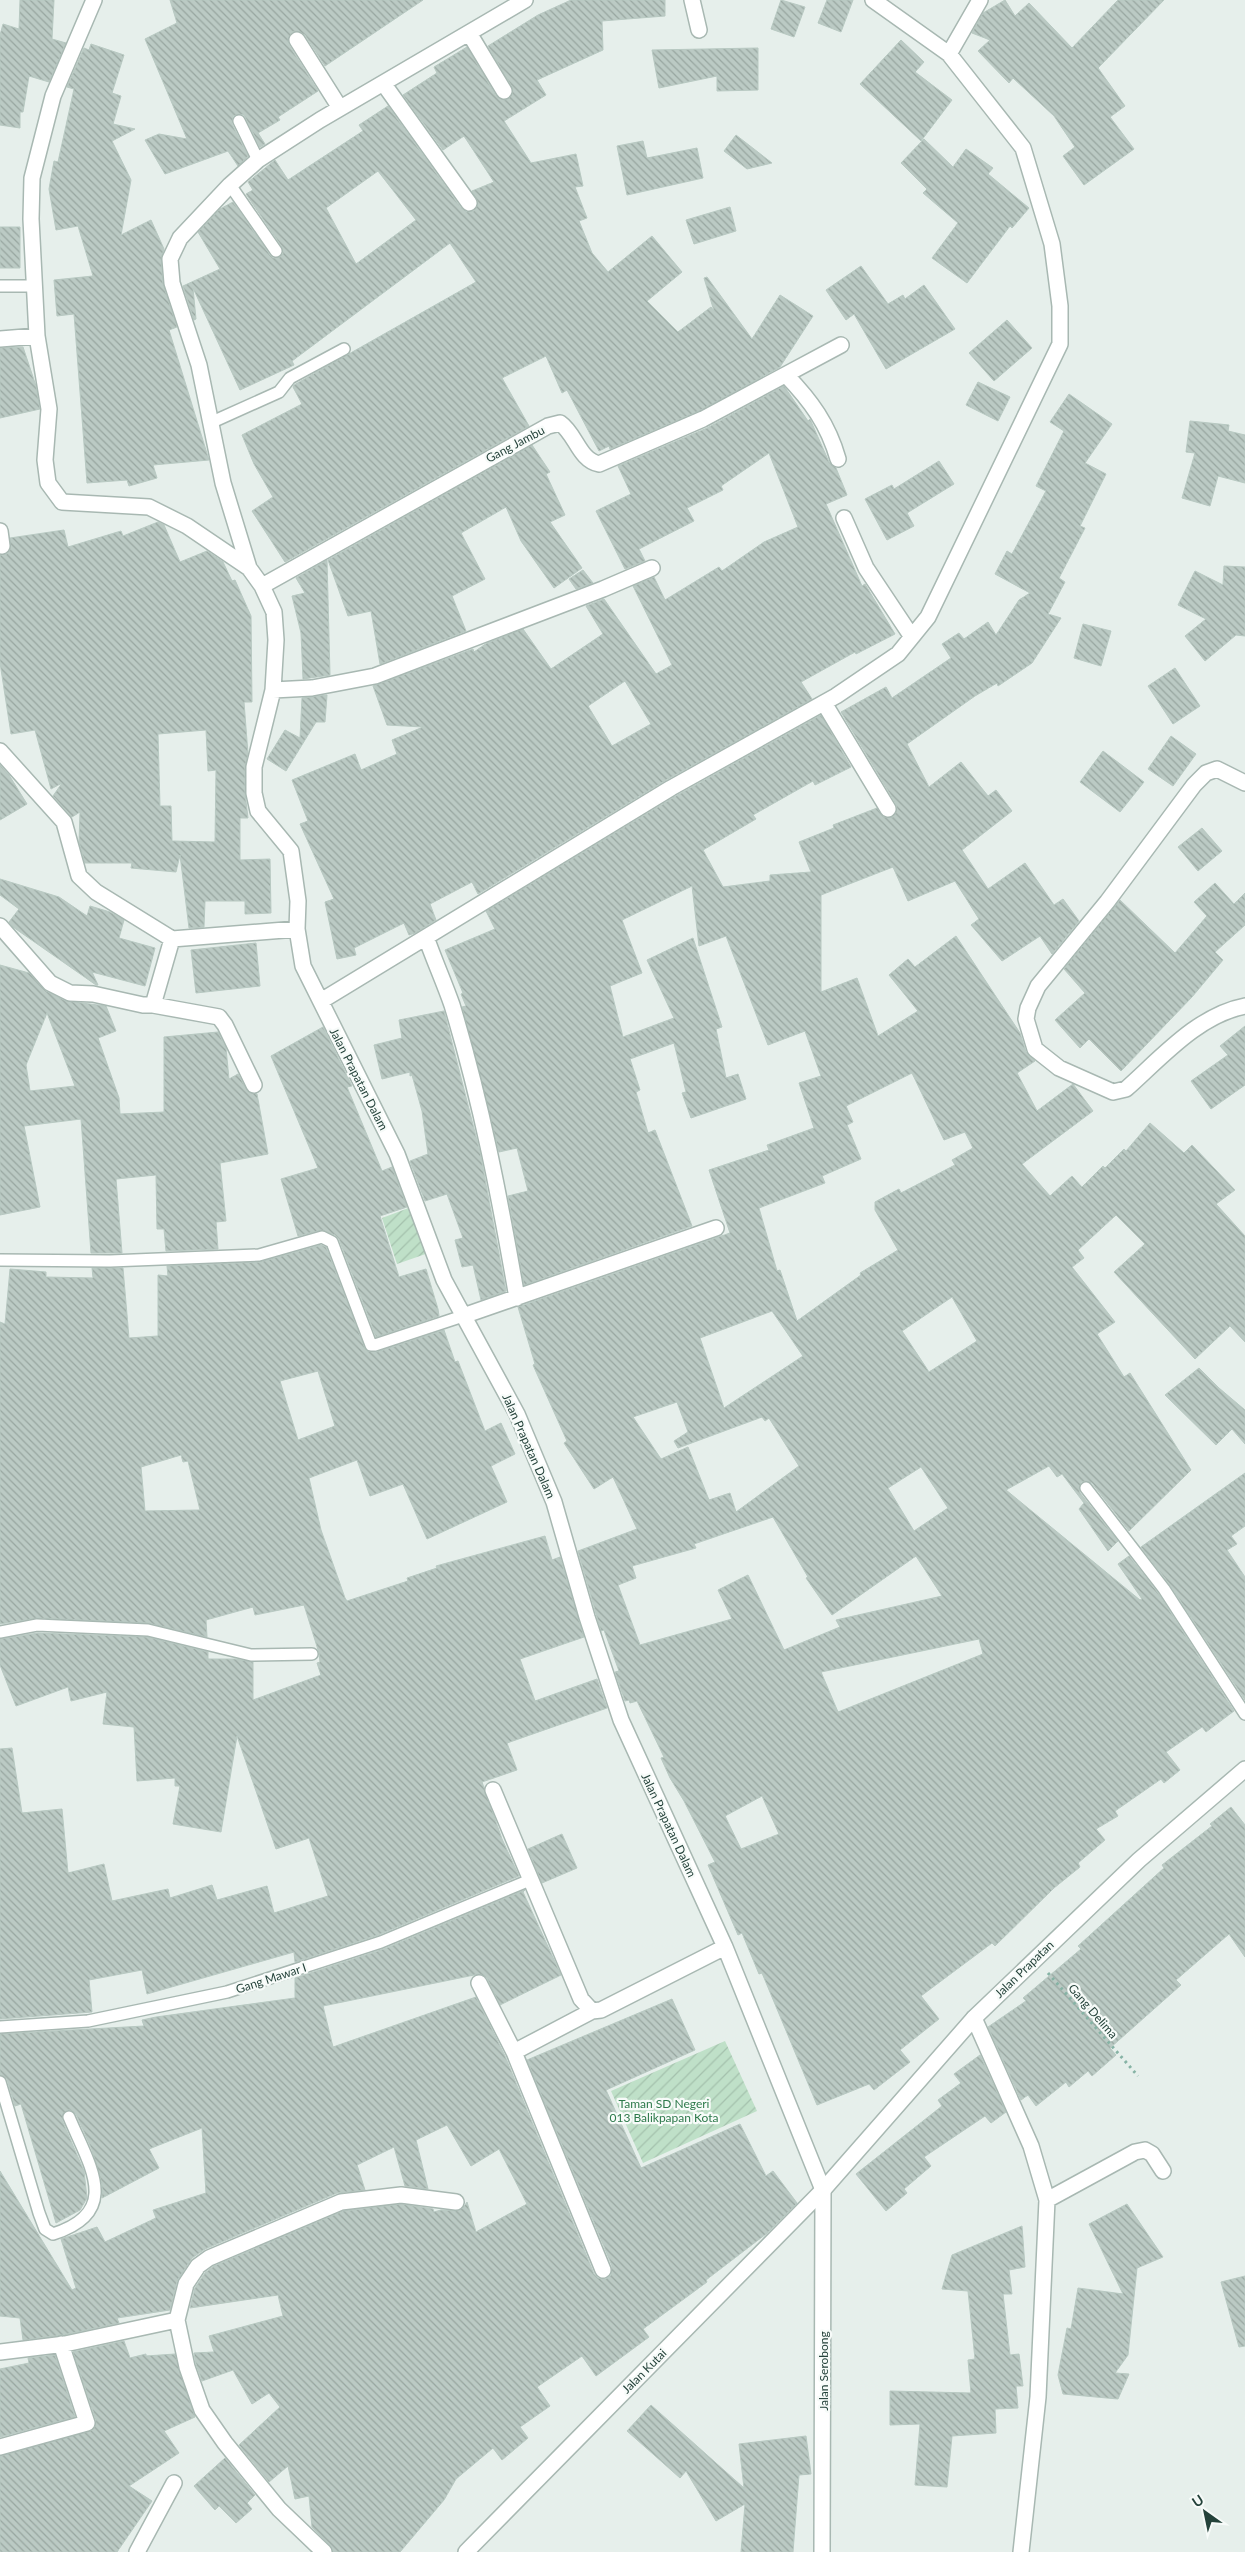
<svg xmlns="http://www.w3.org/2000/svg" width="1245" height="2552" font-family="Lato,sans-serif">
<defs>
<pattern id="garden-furrows" width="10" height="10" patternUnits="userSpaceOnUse" patternTransform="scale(1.25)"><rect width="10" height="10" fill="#bfe0c8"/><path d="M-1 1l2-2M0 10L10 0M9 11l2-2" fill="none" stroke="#a4c1ad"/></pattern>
<pattern id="building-back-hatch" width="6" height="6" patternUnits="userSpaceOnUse" patternTransform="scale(1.25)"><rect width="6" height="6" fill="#bbcac4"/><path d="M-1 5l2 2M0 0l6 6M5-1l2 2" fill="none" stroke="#98a6a0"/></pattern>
</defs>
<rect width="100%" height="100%" fill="#e6efeb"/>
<!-- garden -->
<path fill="url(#garden-furrows)" d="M422,1203L437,1250L397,1264L382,1218Z
M725,2041L757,2111L643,2163L611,2091Z"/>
<!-- building -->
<path fill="url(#building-back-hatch)" stroke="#b8c9c2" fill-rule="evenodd" d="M20,0H54L52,39L66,43L49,82L29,76L23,112H20V128L0,125V35L3,24L19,29Z
M170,0H423L325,66L305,35L297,31L292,32L288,40L289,45L318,91L278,117L280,120L258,133L265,144L260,147L244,115L239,114L233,116L232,124L248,156L238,166L228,151L165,174L145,140L159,134L187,139L145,39L177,23Z
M571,0H665V16L602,21L603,50L537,80L546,95L504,121L531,163L576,154L583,186L575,187L587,218L579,221L592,253L608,272L652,236L682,272L647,301L678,332L711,307L714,311L704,278L707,277L752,339L780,295L813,316L780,367L699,411L610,449L609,446L599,451L567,390L562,393L546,356L502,378L529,426L285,562L252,511L273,497L254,464L242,435L302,404L293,387L294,385L476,282L450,243L292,361L294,365L240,390L193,288L196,319L194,320L183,286L220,269L198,232L220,209L233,202L270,255L273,258L280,257L283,254L282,247L246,194L253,190L248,182L275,160L288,180L363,131L359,125L388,106L461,208L466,212L474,211L478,203L472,191L494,182L464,136L443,150L403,95L437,73L434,67L467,47L496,96L504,100L508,99L512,95V87L488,46L538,15ZM378,171L416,220L356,264L326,208Z
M781,0L805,7L794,37L771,29Z
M827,0H853L841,32L818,23Z
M1005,0L1015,16L1029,3L1072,48L1118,0H1164L1098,68L1125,106L1110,117L1134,149L1084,185L1063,156L1075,147L1054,116L1013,78L1009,83L978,51L990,40L972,33L983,13Z
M901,40L924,62L915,72L952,100L921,141L860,84Z
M91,44L124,55L112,93L121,96L113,124L135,129L112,141L131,180L121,235L151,220L164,249L161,259L163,284L177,327L169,330L209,460L153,465L157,478L129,486L127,480L87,483L74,314L57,316L54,280L93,276L78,226L56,230L49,189L54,161L58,162L74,89L67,87L84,48L89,50Z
M758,48V90L717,91V76L659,88L652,50Z
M736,135L772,163L747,169L724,151Z
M924,139L953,167L966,149L993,168L988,174L1029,208L1012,228L1010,226L967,283L932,258L958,223L923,193L927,189L901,163Z
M643,141L647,158L697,148L703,178L627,195L617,146Z
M730,207L736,231L694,244L686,220Z
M0,227H20V268H0Z
M861,266L888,304L903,295L905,299L924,285L955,329L886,369L854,314L846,320L826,290Z
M1007,320L1032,348L994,381L969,353Z
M23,347L36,386L40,409L0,418V348Z
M978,382L1010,397L998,421L966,405Z
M784,386L808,421L810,419L829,462L836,468L847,495L826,504L862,586L865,584L895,634L856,654L855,652L801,682L812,699L666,780L478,894L472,882L430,904L436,920L415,933L409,935L404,923L354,948L356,955L337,959L325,902L334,899L300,824L308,821L292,780L355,754L361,770L397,754L392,740L423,727L387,725L373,686L473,649L474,652L487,643L523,629L551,669L603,634L586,606L604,599L656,674L672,665L633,586L654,577L665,600L719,567L722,571L764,542L798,527L769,453L721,486L723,490L687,508L694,521L639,549L645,561L625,569L596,511L631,494L618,466L707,428ZM625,681L651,724L612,746L588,706Z
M1069,394L1112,424L1085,463L1106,474L1080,526L1085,528L1059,578L1065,582L1048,614L1061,618L1032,663L998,686L997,683L975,696L907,744L929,787L961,762L988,796L996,790L1012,811L962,850L988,889L1025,863L1054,905L1063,899L1079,921L1052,954L1040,936L1002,961L971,925L979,919L955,881L908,901L893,867L821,895V992L857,978L878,1036L918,1011L889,975L908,959L915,967L956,936L1020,1033L1026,1052L1035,1061L1017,1073L1037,1111L1073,1084L1093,1111L1022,1164L1050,1196L1072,1176L1082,1187L1103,1166L1105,1168L1124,1149L1126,1151L1150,1123L1184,1153L1192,1145L1235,1190L1216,1204L1245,1236V1342L1230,1326L1195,1359L1114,1272L1145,1244L1116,1215L1078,1250L1084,1258L1072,1267L1115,1322L1097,1334L1124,1377L1130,1373L1191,1470L1129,1531L1092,1483L1085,1481L1081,1482L1079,1489L1080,1493L1118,1541L1108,1551L1079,1509L1084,1503L1062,1474L1057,1477L1049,1466L1006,1490L1140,1600L1142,1599L1118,1564L1129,1556L1158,1593L1234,1711L1206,1732L1202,1727L1166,1752L1180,1770L1164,1783L1161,1779L1115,1811L1118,1816L1096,1829L1105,1840L1078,1863L1080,1867L1054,1888L995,1946L992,1943L921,1996L939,2019L900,2050L910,2062L874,2090L869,2084L817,2105L762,1973L759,1974L742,1933L738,1935L708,1865L715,1862L684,1801L670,1778L661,1758L664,1757L637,1701L630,1703L629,1700L625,1701L615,1672L619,1671L604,1630L601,1631L578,1551L637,1529L613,1477L594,1489L564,1443L567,1441L533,1365L535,1364L518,1307L730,1233L709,1170L769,1150L767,1145L814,1128L799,1083L821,1076L805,1031L768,1045L726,936L699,946L692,886L622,920L642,973L610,986L623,1037L674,1018L647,960L693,938L722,1027L716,1029L726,1078L738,1074L746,1099L691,1118L682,1093L686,1092L674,1043L630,1059L640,1090L636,1092L648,1133L655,1130L692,1226L524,1285L508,1196L528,1191L517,1148L499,1152L462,1007L466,1006L461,994L463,993L445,950L495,929L486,911L676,796L821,715L851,767L815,785L813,781L753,815L756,819L703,850L723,887L770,881V875L811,872L799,842L834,828L833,825L877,808L884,817H893L897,809L896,804L841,712L886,687L892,698L951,658L942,644L959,633L964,639L988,622L996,635L1019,600L1030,593L995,574L1007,551L1012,554L1046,491L1036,486L1064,431L1050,422ZM912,1073L944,1140L965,1132L973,1148L952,1160L955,1165L901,1193L899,1189L875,1202V1210L898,1250L860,1273L861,1275L797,1321L780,1270L777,1271L759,1208L825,1183L822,1176L861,1159L847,1125L853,1122L846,1106ZM952,1297L977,1341L929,1372L902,1331ZM772,1311L803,1356L724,1408L700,1338ZM677,1402L688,1432L674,1441L678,1448L762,1417L765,1421L769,1418L799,1466L736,1512L730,1493L709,1500L688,1447L661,1459L633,1417ZM921,1467L948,1508L914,1531L888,1488ZM773,1517L808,1577L806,1578L832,1615L916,1556L942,1596L836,1620L840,1627L784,1650L748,1575L718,1590L732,1619L640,1645L618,1585L636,1578L632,1566L696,1548L694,1544ZM979,1639L983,1654L838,1712L821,1672ZM762,1796L779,1834L741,1849L725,1816Z
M1190,421L1229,425L1228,431L1245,435V483L1218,476L1210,506L1182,498L1195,453L1186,452Z
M532,445L550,472L546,474L565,515L550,522L582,568L554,588L521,541L506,507L461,533L485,579L452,596L466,631L380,664L371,611L348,616L328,560Z
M939,461L954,484L907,513L914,526L887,540L865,499L892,485L894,489Z
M158,522L164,525L180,562L207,551L223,562L232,581L235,580L251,616L252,702H244L248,754L245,767V793L248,818H240V860L270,859L271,913L245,914V901H205L204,927L189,928L180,855L176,872L131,868L132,863H85L79,842L80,812L72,817L53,796L62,783L51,789L35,730L11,734L0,663V555L7,554L10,550V538L64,530L68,547L121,531L123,536ZM206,730L208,771L216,770L215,842L172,841L171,806H160L158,734Z
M327,560L330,675L303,679L301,633L292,596L305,593L296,578Z
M1224,566L1245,567V636L1236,635L1205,661L1185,636L1206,619L1178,605L1195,571L1223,585Z
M583,570L593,583L576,589L569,579Z
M1083,624L1111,631L1101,666L1074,658Z
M1175,668L1200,706L1173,724L1148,686Z
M327,695L325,722H316L286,771L267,759L285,730L300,738L302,698Z
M1171,736L1196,754L1173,786L1148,769Z
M1103,751L1144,782L1120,812L1080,782Z
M0,765L9,775L27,804L0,820Z
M1202,828L1222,851L1198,871L1178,847Z
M0,879L59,897L87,916L90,906L110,912L124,920L119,938L155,948L145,986L92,972L98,985H96L13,927L9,922L19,909L0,895Z
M1215,883L1234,904L1245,893V925L1215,952L1223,960L1192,997L1121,1071L1089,1039L1080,1048L1055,1020L1085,993L1064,969L1120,900L1175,953L1207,916L1194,902Z
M256,943L260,986L196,993L191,950Z
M0,965L29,973L46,991L66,1001L106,1006L116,1031L98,1038L119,1098L120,1114L164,1112V1037L218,1032L226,1048L229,1079L238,1074L248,1092L257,1094L268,1154L220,1163L226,1221L216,1222L218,1249L166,1251L164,1229H157L156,1175L116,1179L122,1253H91L81,1119L24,1126L40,1207L0,1215ZM47,1013L75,1086L30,1091L26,1065Z
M444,1011L480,1152L506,1291L481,1300L473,1265L462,1267L455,1240L463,1238L447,1194L425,1201L410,1161L428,1154L422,1111L412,1075L410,1076V1072L382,1079L374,1045L402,1038L399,1020Z
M1245,1026V1085L1211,1109L1191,1081L1228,1055L1220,1046Z
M323,1027L352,1086L347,1087L382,1171L392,1167L407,1207L380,1216L399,1277L426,1269L438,1309L439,1316L376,1337L339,1239L335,1235L321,1230L298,1236L281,1179L318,1168L271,1056Z
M321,1245L326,1247L366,1351L377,1352L444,1330L455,1362L458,1361L485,1431L501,1423L515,1454L491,1466L507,1502L427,1539L403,1484L370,1496L357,1460L309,1478L321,1530L345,1598L347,1601L408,1581L407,1578L437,1568L436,1566L545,1536L552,1560L560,1557L584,1637L520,1659L535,1701L597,1679L607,1708L507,1743L517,1770L482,1782L502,1839L519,1876L378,1935L295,1962L294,1952L147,1994L142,1970L89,1980L92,2012L0,2019V1749L12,1748L22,1813L62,1809L68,1873L104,1864L112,1901L168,1889L170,1898L212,1885L217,1900L267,1886L274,1913L328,1896L309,1838L276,1849L237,1736L221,1832L173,1824L180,1786H175V1778L137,1781L134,1727L103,1724L107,1692L71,1701L68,1687L16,1706L0,1665V1639L38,1633L147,1637L208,1652V1659H235L253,1662V1700L321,1675L317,1663L320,1662L319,1653L304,1605L255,1615L253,1607L206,1620L207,1637L148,1623L37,1618L0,1624V1322L5,1324L10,1269L46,1272V1277L93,1278L92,1268H123L129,1338L158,1336V1275L168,1276L167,1266L260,1262ZM318,1371L335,1426L298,1440L280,1381ZM181,1455L183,1462L188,1461L200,1510L145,1511L141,1467Z
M1199,1368L1219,1388L1245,1410V1444L1232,1429L1216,1445L1165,1395Z
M1245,1473V1526L1231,1536L1237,1544L1227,1550L1245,1577V1700L1170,1585L1141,1547Z
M1231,1807L1245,1825V1957L1229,1934L1176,1980L1181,1985L1110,2048L1116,2055L1092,2076L1088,2071L1069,2087L1066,2082L1036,2106L1028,2095L1021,2100L988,2027L1026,2001L1023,1998L1081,1949L1078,1946L1164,1868L1162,1865L1212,1826L1210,1824Z
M562,1834L577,1868L542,1883L528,1849Z
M525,1890L523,1892L561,1975L500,2005L487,1978L479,1974L323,2006L333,2047L476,1997L505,2056L594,2274L598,2278L606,2279L611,2275L612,2266L527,2060L672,1999L695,2050L606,2090L641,2168L740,2124L766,2176L773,2171L797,2203L766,2234L706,2280L707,2282L643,2329L649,2337L596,2376L582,2356L537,2387L550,2406L520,2427L528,2438L502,2460L493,2448L456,2479L444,2500L400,2552H333L330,2545L312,2527L309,2496L295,2499L288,2466L269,2482L239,2445L280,2407L269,2393L252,2404L233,2370L202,2381L196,2364L194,2353L214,2352L209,2336L283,2316L278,2295L190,2308L195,2288L205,2273L214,2266L343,2211L401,2204L433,2209L434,2212L441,2210L455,2211L463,2208L467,2202L476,2232L527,2204L499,2149L471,2166L447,2125L416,2140L428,2189L405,2186L394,2147L357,2165L365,2190L337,2193L205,2249L192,2258L177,2281L170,2310L117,2318L119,2323L63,2335L23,2340L20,2318L0,2316V2171L72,2290L76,2288L61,2239L97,2227L105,2242L156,2218L153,2210L206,2193L202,2128L149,2149L159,2168L102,2198V2184L92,2150L76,2114L70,2110H66L62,2120L84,2171L87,2198L80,2210L56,2223L21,2104L15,2106L7,2079L0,2075V2034L144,2026L142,2020L156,2017L295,1998V1978L384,1949Z
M980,2055L1006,2112L991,2123L985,2116L924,2157L931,2166L904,2189L907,2193L886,2211L856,2174L942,2106L938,2100L961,2083L954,2074Z
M1127,2204L1163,2257L1137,2268L1128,2355L1115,2373L1129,2374L1118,2399L1063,2394L1058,2375L1067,2328L1071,2329L1078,2288L1123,2294L1089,2224Z
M1022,2226L1025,2267L1009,2270L1012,2294H1003L1010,2355L1019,2354L1023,2386H1016L1018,2408L995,2409L996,2433L952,2436L947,2487L915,2485L920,2424L890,2425V2391L971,2393L968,2360L975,2359L968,2291L942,2289L952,2255Z
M1245,2276V2346L1239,2347L1221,2282Z
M124,2341L130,2358L146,2354V2356L175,2354L195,2417L164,2431L179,2453L129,2486L152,2501L117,2552H0V2456L93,2430L96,2420L73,2352Z
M55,2355L75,2417L0,2437V2369L29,2363L28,2358Z
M651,2405L744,2488L739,2444L806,2436L811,2474L799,2475L793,2552H741L745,2504L716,2521L686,2471L680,2478L627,2431Z
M225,2458L255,2495L247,2503L252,2509L236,2523L219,2506L215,2510L194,2486Z"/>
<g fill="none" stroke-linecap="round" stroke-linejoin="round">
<!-- service casing -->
<g stroke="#a8b8b2" stroke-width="14">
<path id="service" d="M239,121L258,160
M230,185L276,251
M0,286H34
M210,423L279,392L290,378L344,349
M0,1260L110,1261L259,1255L322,1237L332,1242L371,1345H375L463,1316
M1086,1488L1164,1589L1245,1714
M0,1632L37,1625L148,1630L251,1655L312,1654
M0,2027L88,2021L227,1992L381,1942L530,1880
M0,2082L39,2213L45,2229L53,2234C123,2212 89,2165 69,2117"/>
</g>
<!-- minor casing -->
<g stroke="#a8b8b2" stroke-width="18">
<path id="minor" d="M94,0L53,96L32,178L31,219L37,336L49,409L45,460L48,483L62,502L149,507L187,526L249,568L262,586L274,612L276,640L273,690L254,767V793L258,811L291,851L298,901L297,929L303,966L397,1154L444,1280L517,1414L554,1502L587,1617L621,1720L725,1947L823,2190L822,2552
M692,0L699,30
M469,33L504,91
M297,40L340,108
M949,54L980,0
M383,83L469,203
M0,339L37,336
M786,375C811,401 828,424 838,459
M844,518L866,568L912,637
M0,531L2,546
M249,568L223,483L199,365L172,283L170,259L180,238L230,185L258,160L320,120L525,0
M262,586L548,426L560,423C576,434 579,460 599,464L703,419L841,345
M273,690L312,688L375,676L603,589L652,568
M824,703L888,809
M0,751L64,822L79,876L96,892L172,939L297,929
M1245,783L1217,769L1206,773L1194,785L1107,902L1038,986L1028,1008L1026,1019L1035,1049L1059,1068L1113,1092L1126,1089C1161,1058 1198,1015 1245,1006
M0,926L50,983L70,993L93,994L143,1005H153L172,939
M426,937C434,960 444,982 452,1005C481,1101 500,1199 517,1298
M321,1001L671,788L836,696L898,654L928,617L1060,344V306L1052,244L1023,148L949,54L873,0
M153,1005L219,1017L225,1025L254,1085
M463,1316L716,1228
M493,1790L581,1999L592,2011L601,2010L725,1947
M479,1983L514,2052L603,2270
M974,2018L1031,2146L1047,2200L1038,2397L1021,2552
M514,2052L592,2011
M1047,2200L1135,2152L1145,2150L1152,2154L1163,2171
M0,2352L65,2344L177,2320
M0,2447L87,2423L61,2344
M137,2552L174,2483
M324,2552L279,2509L225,2443L202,2410L187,2367L177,2320L186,2284L198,2266L209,2258L341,2202L401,2195L456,2202"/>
</g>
<!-- tertiary casing -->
<g stroke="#a8b8b2" stroke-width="18">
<path id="tertiary" d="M466,2552L823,2190L974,2018L1139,1860L1245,1769"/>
</g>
<!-- path -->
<path stroke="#86b3a5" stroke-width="3" stroke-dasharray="2.5 4" stroke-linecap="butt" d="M1048,1973L1138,2076"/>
<!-- service -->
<use href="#service" stroke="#fff" stroke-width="11"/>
<!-- minor -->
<use href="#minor" stroke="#fff" stroke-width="15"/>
<!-- tertiary -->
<use href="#tertiary" stroke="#fff" stroke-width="15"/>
</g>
<g text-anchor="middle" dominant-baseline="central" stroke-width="4.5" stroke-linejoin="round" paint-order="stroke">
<!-- street labels -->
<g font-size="12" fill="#24423a" stroke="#f7fbf9">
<text transform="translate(515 444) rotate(-28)">Gang Jambu</text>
<text transform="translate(359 1079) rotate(63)">Jalan Prapatan Dalam</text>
<text transform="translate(529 1446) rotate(66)">Jalan Prapatan Dalam</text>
<text transform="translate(669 1825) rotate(65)">Jalan Prapatan Dalam</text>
<text transform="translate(1024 1969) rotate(-44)">Jalan Prapatan</text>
<text transform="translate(271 1978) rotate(-18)">Gang Mawar I</text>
<text transform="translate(1093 2011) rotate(49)">Gang Delima</text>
<text transform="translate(644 2371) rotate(-45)">Jalan Kutai</text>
<text transform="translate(823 2371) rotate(-90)">Jalan Serobong</text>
</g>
<!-- park labels -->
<g font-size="12" fill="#2d7a4b" stroke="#f7fbf9">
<text x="664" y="2103">Taman SD Negeri<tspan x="664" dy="14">013 Balikpapan Kota</tspan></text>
</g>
</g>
<!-- north arrow -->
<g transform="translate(1205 2512) rotate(327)" stroke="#f7fbf9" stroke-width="4" paint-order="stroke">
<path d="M0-4L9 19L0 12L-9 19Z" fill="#24423a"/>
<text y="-8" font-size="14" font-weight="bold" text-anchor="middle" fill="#24423a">U</text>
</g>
</svg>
